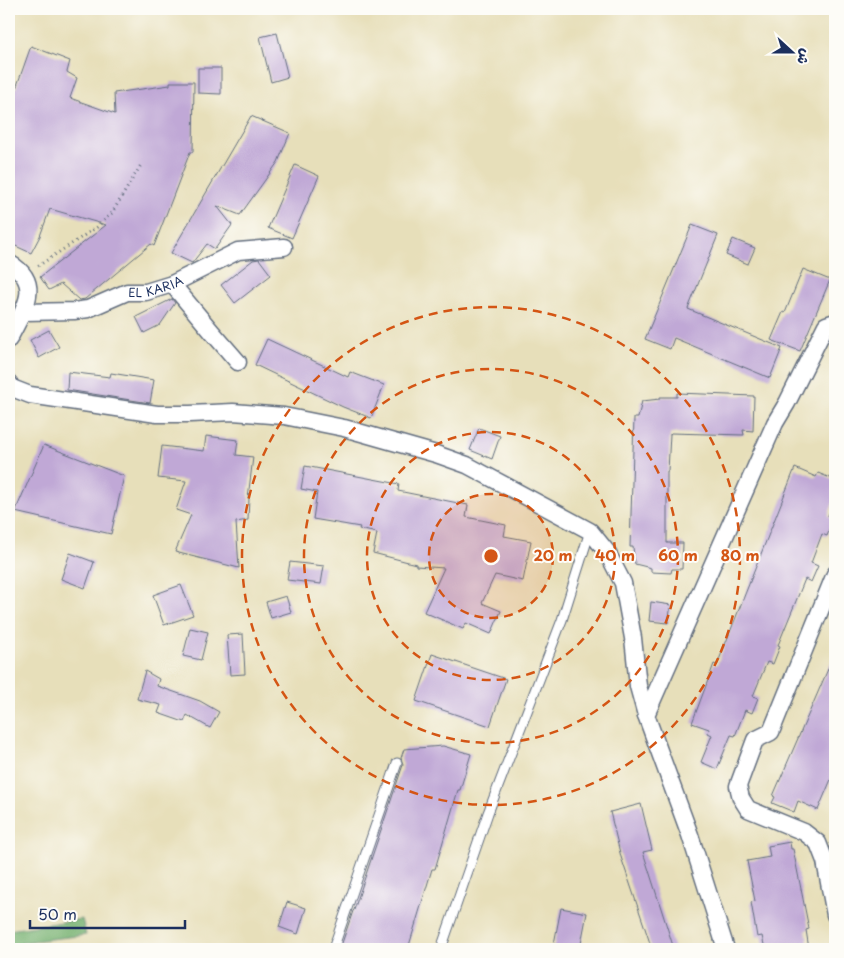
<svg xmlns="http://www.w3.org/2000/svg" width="844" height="958" font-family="'Playpen Sans','Playpen Sans Arabic',sans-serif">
<rect width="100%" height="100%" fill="#fdfcf7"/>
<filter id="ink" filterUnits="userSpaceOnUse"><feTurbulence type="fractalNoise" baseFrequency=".02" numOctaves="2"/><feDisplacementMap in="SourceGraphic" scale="10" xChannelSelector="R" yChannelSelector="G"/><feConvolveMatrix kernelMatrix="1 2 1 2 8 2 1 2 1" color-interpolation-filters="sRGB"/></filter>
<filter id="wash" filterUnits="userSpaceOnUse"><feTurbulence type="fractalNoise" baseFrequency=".0096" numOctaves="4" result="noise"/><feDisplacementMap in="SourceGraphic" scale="20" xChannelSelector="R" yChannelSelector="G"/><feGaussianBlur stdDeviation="1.12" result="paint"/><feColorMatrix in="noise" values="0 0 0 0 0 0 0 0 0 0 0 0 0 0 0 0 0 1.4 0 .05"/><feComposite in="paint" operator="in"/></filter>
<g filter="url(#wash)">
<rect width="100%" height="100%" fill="#e7dfba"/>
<!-- forest -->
<path fill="#78b272" stroke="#4a7068" d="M82,919L86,935L24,942L9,949V930Z"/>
<g id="blocks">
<!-- building -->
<path fill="#c0a8d6" d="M277,33L288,77L271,82L260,37Z
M31,46L70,61L67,72L77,78L70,98L115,114L114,93L170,85V82H194L193,152H190L154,246L151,244L85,299L79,300L61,284L49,290L40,277L106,225L50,209L40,236L31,253L9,243V108Z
M198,68H221V94L198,93Z
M251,116L290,133L278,162L240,215L217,206L232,225L215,249L207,244L192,263L171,253Z
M295,165L319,176L292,238L268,228Z
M692,225L718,235L688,309L782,348L770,378L674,338L670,349L645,339Z
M733,239L755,248L748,264L726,255Z
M259,259L271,275L235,303L221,285L253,260Z
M803,269L830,280L800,351L771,340L783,312L785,313Z
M172,299L175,303L160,325L144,333L136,317Z
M49,330L59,347L39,358L30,340Z
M267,339L348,377L350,372L384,385L371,418L343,407L255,365Z
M68,372L110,377L111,373L154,380L150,403L67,390Z
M677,393L754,396L753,431L743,430L744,435L671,433L670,434L668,471H667V543H683L682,569H672L671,573L651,572V568L635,564L633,547H630L634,418H638L642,401L660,399V397H677Z
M479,428L500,436L492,459L470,450Z
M206,436L238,440L236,455L253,457L248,498H249L248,520L236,522L239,568L175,552L191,515L176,510L186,481L158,478L162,446L204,451Z
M44,445L124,476L111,534L15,512Z
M305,466L399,484L398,491L468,505L466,517L506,525L504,536L531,541L523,581L495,575L482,603L501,611L491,634L466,623L463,629L424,612L444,568L416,566V564L373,553L377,533L359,529L360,527L313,519L317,492L301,489Z
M795,468L816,477L818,473L835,480V498L828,516L834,518L827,536L822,534L811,563L818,566L811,582L805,579L778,645L780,646L773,664L767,662L753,696L758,698L752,713L745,710L735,736L731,735L717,769L701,762L712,735L708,733L709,729L692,723L714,664L717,665Z
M70,553L94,562L85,588L61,579Z
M290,562L324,566L321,584L287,580Z
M181,585L193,615L164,625L153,595Z
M286,596L291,612L271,618L266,602Z
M651,602L671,605L668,623L649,621Z
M190,628L208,632L201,660L183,656Z
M243,634L245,674L230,675L227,635Z
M835,653V770L818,810L798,801L794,812L772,803L775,797L773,796Z
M432,654L506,679L490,726L416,701Z
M145,671L159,679L157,686L200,701L219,712L210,728L187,715L184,722L158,713L161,705L137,699Z
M443,746L471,754L460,790H458L435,869H432L408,949H340L353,911L354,910L403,765L401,758L404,749Z
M641,804L652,850L643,852L674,949H652L621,857L610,812Z
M790,842L791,849H793L809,929L806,930L809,949H765L762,936L757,937L751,902L755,901L747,861L770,857L768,846Z
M287,902L306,908L298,934L279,927Z
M561,908L587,913L580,949H553Z"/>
</g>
</g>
<g filter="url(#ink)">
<use href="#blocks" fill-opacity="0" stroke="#626d7e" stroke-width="1"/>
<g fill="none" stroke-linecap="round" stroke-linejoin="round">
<!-- service casing -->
<g stroke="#626d7e" stroke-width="11">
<path id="service" d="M333,949L397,763
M441,949L488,813L562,620L590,531"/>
</g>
<!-- minor casing -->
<g stroke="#626d7e" stroke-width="19">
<g id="minor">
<path d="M9,263C46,284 21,313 9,339"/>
<path d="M172,284L212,332L238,362"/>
<path id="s1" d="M24,312L74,311L88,309L127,292H146L172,284L238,251L284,247"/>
<path d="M9,383L12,388L30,395L157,414H190L233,412L284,416L344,428L436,454L467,465L590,531L607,552L623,583L633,638L638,686L646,715L690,835L726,949"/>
<path d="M835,574L771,732L755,740L738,786L741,798L748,809L804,832L818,843L825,861L835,915"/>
<path d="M646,715L775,423L787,403L826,325L835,322"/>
</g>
</g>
<!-- path -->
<path stroke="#626d7e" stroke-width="3" stroke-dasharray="1 4" stroke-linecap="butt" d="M38,266L97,227L112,213L141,165"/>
<!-- service -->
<use href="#service" stroke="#fff" stroke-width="9"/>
<!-- minor -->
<use href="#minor" stroke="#fff" stroke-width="16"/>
</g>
</g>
<!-- distance rings -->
<circle cx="491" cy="556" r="62" fill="#d45514" fill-opacity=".12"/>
<g fill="none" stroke="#d45514" stroke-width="2.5" stroke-dasharray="9 6">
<circle cx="491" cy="556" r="62"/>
<circle cx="491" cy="556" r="124"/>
<circle cx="491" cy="556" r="187"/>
<circle cx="491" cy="556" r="249"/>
</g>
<g text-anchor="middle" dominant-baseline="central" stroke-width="4" stroke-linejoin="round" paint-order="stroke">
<!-- street labels -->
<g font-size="12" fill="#1b2f5e" stroke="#fdfcf7">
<text stroke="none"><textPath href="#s1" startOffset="136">EL KARIA</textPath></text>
</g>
</g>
<circle cx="491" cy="556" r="8" fill="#d45514" stroke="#fdfcf7" stroke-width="2.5"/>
<g font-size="15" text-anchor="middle" font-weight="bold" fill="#d45514" stroke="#fdfcf7" stroke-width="4" stroke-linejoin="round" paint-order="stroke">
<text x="553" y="561">20 m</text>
<text x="615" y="561">40 m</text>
<text x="678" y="561">60 m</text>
<text x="740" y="561">80 m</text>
</g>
<!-- margin -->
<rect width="844" height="958" fill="none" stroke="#fdfcf7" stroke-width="30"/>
<!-- north arrow -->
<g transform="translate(792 52) rotate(111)" stroke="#fdfcf7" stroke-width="4" paint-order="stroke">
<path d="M0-4L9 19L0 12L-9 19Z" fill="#1b2f5e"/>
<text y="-8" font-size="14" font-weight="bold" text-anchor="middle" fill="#1b2f5e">ش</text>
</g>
<!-- scale -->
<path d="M30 920v8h155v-8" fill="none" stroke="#1b2f5e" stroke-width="2.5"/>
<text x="38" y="920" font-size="15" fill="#1b2f5e" stroke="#fdfcf7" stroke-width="4" paint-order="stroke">50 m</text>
</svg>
